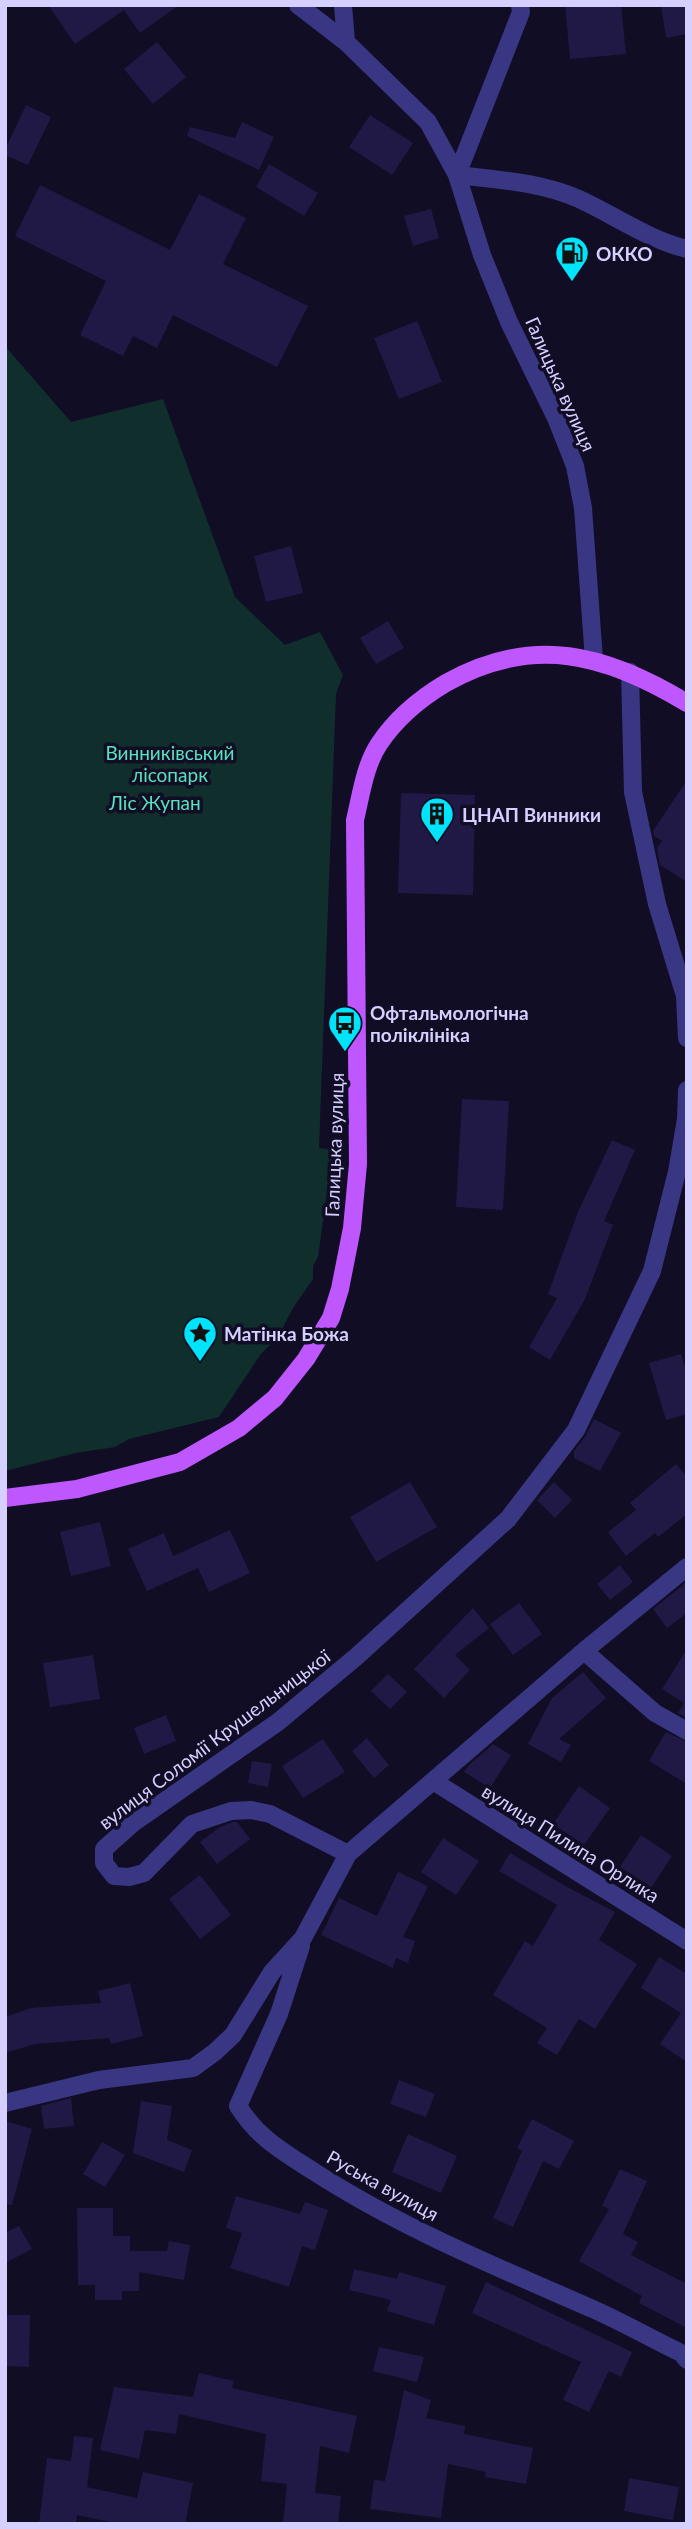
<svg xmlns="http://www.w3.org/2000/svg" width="692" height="2529" font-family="Lato,sans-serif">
<rect width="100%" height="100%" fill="#110d24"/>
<!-- green -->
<path fill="#102e2c" d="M5,346L71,422L163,399L235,597L285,645L320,632L343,675L336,694L319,1148L333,1150L318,1257L313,1266V1279L293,1308L278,1337L261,1354L219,1417L129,1439L115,1447L76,1453L5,1471Z"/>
<!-- building -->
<path fill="#211945" d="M48,5H179L140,33L124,10L75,44Z
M565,5H621L626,54L570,59Z
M661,5H687V34L666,38Z
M157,42L186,77L153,104L124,69Z
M26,105L51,117L28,165L5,155V150Z
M370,115L413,143L392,175L349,147Z
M242,122L274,137L259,170L187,136L190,127L235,138Z
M269,164L318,193L304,216L256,187Z
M40,185L170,250L199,194L246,218L223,264L308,306L277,367L173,315L157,348L133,336L123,356L80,335L106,281L15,236Z
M431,209L439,238L413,246L404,216Z
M417,321L442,382L399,399L374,338Z
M291,546L303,593L266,602L254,556Z
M388,621L404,648L376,664L360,638Z
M687,780V882L660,865L657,848L662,841L654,836L653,831Z
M401,793L475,795L473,895L398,893Z
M462,1099L509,1101L503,1210L456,1207Z
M612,1140L635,1150L604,1221L613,1225L585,1299L550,1360L529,1347L557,1298L548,1294L578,1212Z
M681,1354L687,1374V1414L666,1420L649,1363Z
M594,1419L621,1433L600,1471L574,1458V1451L585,1437Z
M676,1464L687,1477V1514L658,1537L655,1533L626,1556L608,1532L636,1510L630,1503Z
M410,1482L437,1527L376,1562L350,1517Z
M554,1482L572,1500L555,1518L537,1500Z
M100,1522L111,1566L71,1576L60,1532Z
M230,1530L250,1573L209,1592L198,1568L147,1591L128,1549L164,1533L173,1556Z
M620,1565L633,1582L610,1600L597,1584Z
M687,1582V1613L667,1628L653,1609Z
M519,1603L542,1634L513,1655L490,1624Z
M473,1608L489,1628L455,1655L470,1670L444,1698L414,1669Z
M687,1649V1718L678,1713L684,1703L662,1689Z
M93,1655L100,1699L50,1707L43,1663Z
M583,1672L606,1698L559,1739L571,1745L561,1762L528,1744L552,1698Z
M388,1674L407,1692L390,1709L371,1691Z
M166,1715L176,1741L144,1754L134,1728Z
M666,1732L687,1742V1784L649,1761Z
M367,1738L389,1765L374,1778L352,1751Z
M323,1739L345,1772L303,1798L282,1766Z
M493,1744L511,1755L490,1788L464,1772L469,1765Z
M252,1761L272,1764L268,1787L248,1783Z
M579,1786L610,1808L584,1845L553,1824Z
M233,1822H237L250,1839L217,1864L200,1842L220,1827Z
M641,1835L672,1856L651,1888L620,1867Z
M443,1838L479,1861L456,1895L421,1872Z
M510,1853L567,1887L615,1912L599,1940L637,1964L595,2029L579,2019L557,2055L537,2043L547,2028L493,1995L525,1941L533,1946L557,1905L499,1871Z
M398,1872L428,1886L403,1937L415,1941L408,1963L396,1958L393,1968L321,1935L339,1898L377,1916Z
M200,1875L231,1915L200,1939L169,1899Z
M659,1957L687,1974V2062L660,2044L681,2013L641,1988Z
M130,1983L143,2036L111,2044L109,2038L35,2044L5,2053V2017L31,2008L101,2003L98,1991Z
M399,2080L435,2094L426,2117L390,2104Z
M71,2098L74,2126L44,2129L41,2106Z
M141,2101L172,2106L167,2140L192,2150L184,2172L133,2153Z
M532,2119L574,2141L559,2169L543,2161L513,2227L493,2218L522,2151L517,2148Z
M5,2121L32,2129L12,2205L5,2204Z
M408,2134L457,2156L441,2193L392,2172Z
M102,2142L125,2155L105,2187L83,2174Z
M620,2169L647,2181L623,2234L638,2242L631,2255L687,2284V2328L639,2303L642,2296L579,2261L609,2209L602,2206Z
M236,2196L300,2214L305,2202L328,2210L315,2250L302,2246L289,2287L230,2268L242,2233L226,2228Z
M77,2208H113V2236H130V2251H167L169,2241L190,2245L184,2280L139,2272V2291H122V2300H95V2285H78Z
M19,2226L32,2249L5,2263V2233Z
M354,2269L397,2279L399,2272L446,2286L434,2325L387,2311L391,2300L349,2290Z
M486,2282L632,2352L621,2377L609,2371L589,2412L563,2400L581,2362L472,2313Z
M5,2315H30L29,2367L5,2366Z
M379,2347L424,2357L417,2382L373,2371Z
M199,2373L234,2381L232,2388L357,2416L349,2453L320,2446L315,2493L341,2496L338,2524H283L287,2484L261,2481L266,2434L179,2414L176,2434L145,2430L139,2459L100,2450L114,2387L193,2397Z
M404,2390L431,2400L426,2418L465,2426L464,2434L533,2448L526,2484L485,2477L486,2472L448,2464L441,2518L370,2509L374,2480L385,2481Z
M74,2436L93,2438L87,2487L137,2498L143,2472L193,2483L185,2524H119L77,2515L76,2524H39L47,2458L71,2461Z
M629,2478L679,2487L673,2520L624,2511Z"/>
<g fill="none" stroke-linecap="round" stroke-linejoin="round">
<!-- minor -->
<path stroke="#393784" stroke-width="18" d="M298,5L346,42L428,122L457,175L482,255L509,322L556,418L575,466L583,508L594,660
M343,5L346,42
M457,175C499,180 540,182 579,199C616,216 647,239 687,249
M457,175L521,12L520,5
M630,672L633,792L657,904L685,996L687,1038
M584,1651L655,1713L687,1731
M433,1781L687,1941
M348,1854L270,1814L251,1810L231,1811L192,1824L144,1873L129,1877L114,1876L104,1863V1849L133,1823L278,1722L356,1657L508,1519L576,1430L652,1271L677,1172L686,1119L687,1090
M301,1946L279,2014L238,2106C258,2138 282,2151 313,2171C401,2228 499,2268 595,2310C624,2323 652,2339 681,2353L687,2360
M5,2103L99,2080L193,2068L215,2052L233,2035L272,1972L303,1938L348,1854L584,1651L687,1567"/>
<!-- primary -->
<path stroke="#bf57ff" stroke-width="18" d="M5,1498L77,1489L180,1462L239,1428L275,1398L306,1359L331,1318L340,1289L352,1228L358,1164L355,820C361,795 365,765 379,744C397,717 419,699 446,683C533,634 606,654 687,703"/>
</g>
<!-- icons -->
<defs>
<g id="fuel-pin" transform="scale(1.75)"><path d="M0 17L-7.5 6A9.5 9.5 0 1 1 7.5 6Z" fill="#00e4fb" stroke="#110d24"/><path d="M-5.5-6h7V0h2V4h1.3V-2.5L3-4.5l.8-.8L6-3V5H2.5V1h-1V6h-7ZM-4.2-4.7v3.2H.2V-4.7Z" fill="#111"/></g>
<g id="building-pin" transform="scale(1.75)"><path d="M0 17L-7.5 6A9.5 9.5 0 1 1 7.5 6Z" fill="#00e4fb" stroke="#110d24"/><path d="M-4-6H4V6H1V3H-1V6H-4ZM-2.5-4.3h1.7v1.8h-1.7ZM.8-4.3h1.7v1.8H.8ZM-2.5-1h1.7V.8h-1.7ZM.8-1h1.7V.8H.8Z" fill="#111"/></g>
<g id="bus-pin" transform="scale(1.75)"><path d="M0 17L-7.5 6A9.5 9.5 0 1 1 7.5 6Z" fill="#00e4fb" stroke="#110d24"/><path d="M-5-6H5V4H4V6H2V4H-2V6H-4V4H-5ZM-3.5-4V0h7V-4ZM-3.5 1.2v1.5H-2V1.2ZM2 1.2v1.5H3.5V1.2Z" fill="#111"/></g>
<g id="sight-pin" transform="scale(1.75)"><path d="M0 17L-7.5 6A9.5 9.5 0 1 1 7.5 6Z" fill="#00e4fb" stroke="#110d24"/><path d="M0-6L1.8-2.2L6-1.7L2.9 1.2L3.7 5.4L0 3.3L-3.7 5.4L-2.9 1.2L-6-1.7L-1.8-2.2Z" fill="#111"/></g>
</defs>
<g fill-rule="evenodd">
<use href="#fuel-pin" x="572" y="253"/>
<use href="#building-pin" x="437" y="814"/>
<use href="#bus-pin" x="345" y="1023"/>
<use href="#sight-pin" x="200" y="1333"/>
</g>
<g text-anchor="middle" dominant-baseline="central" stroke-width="7" stroke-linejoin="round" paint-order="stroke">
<!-- poi labels -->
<g font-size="19" font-weight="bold" fill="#d5d0ff" stroke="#110d24" text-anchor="start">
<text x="596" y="253">ОККО</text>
<text x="462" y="814">ЦНАП Винники</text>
<text x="370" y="1012">Офтальмологічна<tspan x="370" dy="22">поліклініка</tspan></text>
<text x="224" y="1333">Матінка Божа</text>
</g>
<!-- street labels -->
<g font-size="19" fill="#d5d0ff" stroke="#110d24">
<text transform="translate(561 384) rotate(66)">Галицька вулиця</text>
<text transform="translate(334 1145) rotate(-88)">Галицька вулиця</text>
<text transform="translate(214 1739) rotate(-37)">вулиця Соломії Крушельницької</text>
<text transform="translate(571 1843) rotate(32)">вулиця Пилипа Орлика</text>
<text transform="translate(383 2185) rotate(29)">Руська вулиця</text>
</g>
<!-- park labels -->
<g font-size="19" fill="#58e3bf" stroke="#110d24">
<text x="170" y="752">Винниківський<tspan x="170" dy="22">лісопарк</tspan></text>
<text x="155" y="802">Ліс Жупан</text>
</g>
</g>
<!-- border -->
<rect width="692" height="2529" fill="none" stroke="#d5d0ff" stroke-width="14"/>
</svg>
